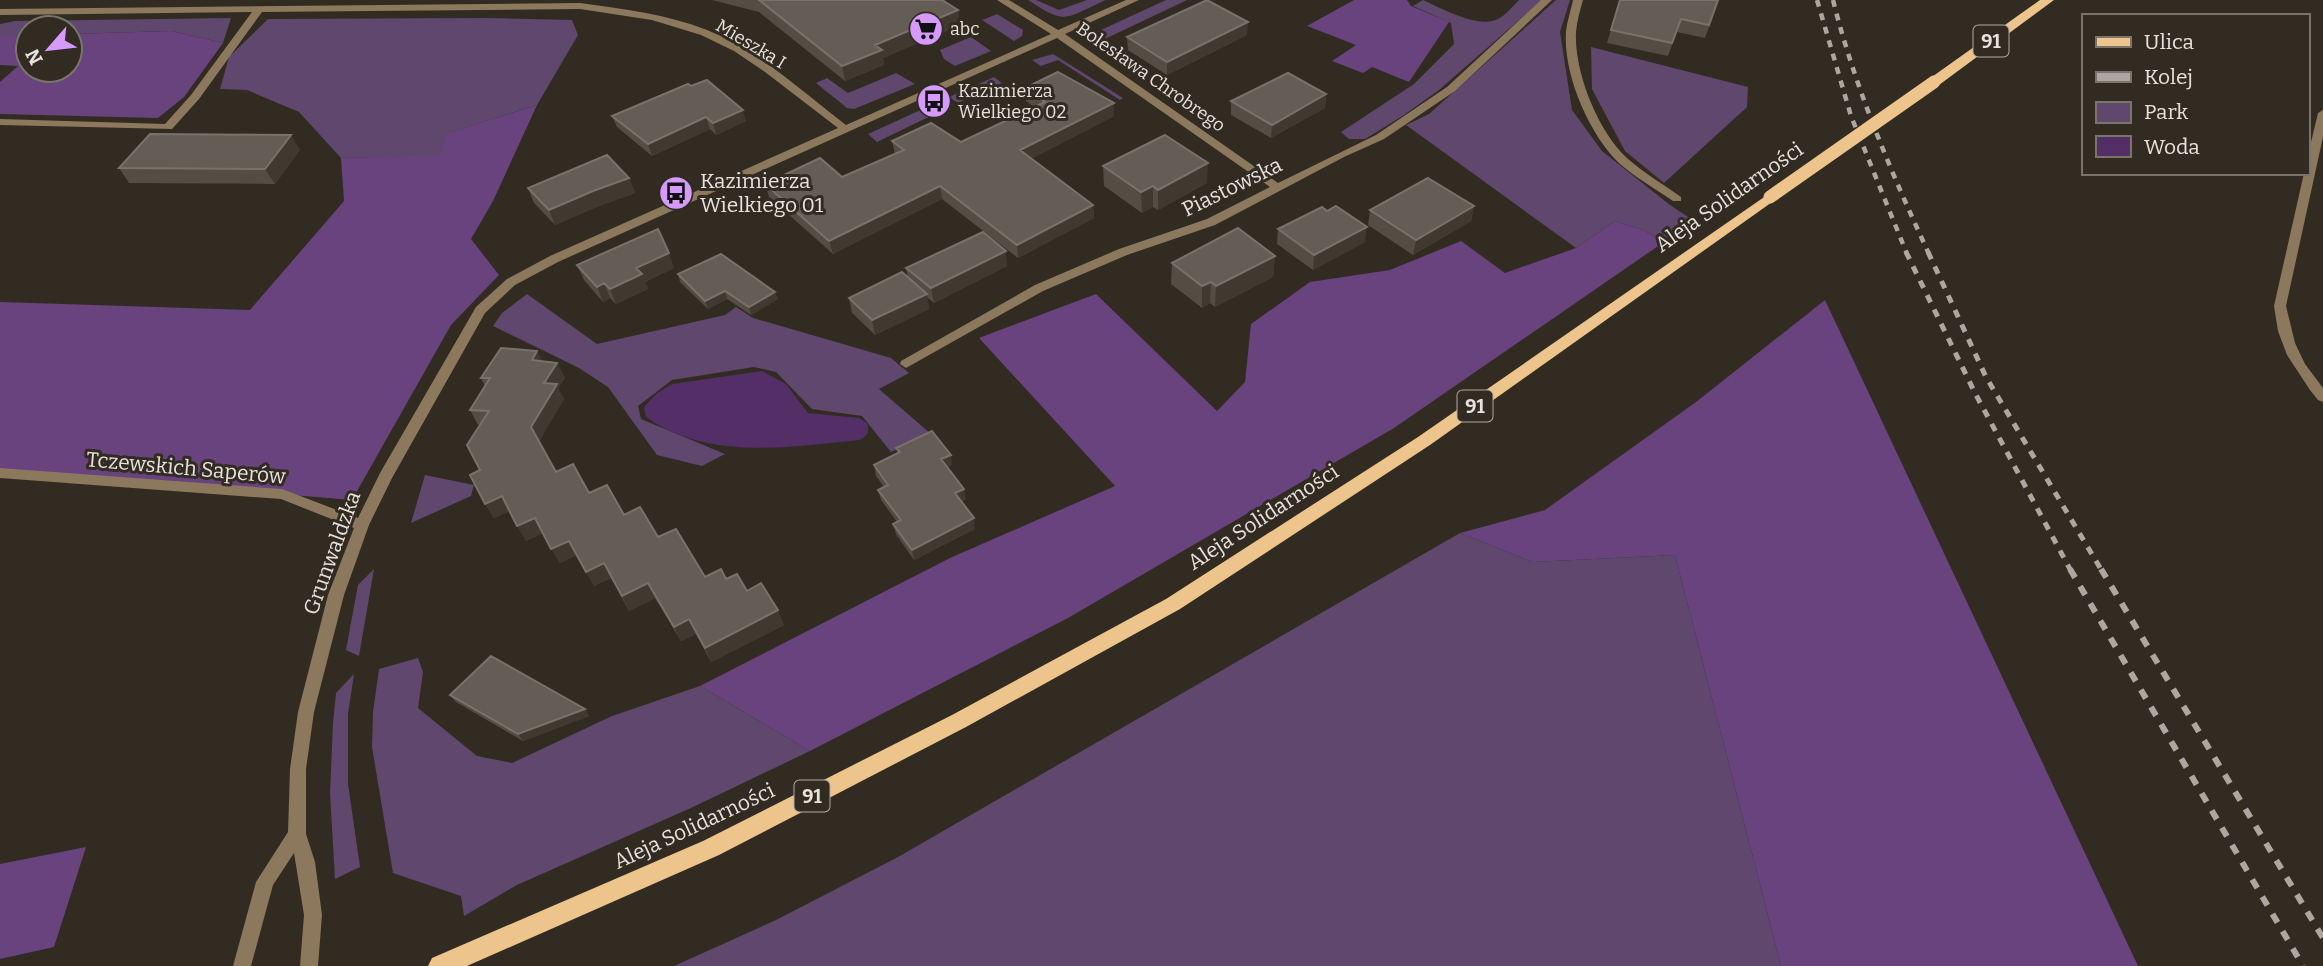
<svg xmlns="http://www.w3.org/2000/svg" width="2323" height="966" font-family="Bitter,serif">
<rect width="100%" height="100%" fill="#312b22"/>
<!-- green -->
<path fill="#5f476e" d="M1028,0H1036L1059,10L1087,0H1106C1065,18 1067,26 1028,0Z
M1166,0H1187L1107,38L1104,51L1090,38V35Z
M1423,0C1441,8 1478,29 1498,19C1506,15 1513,6 1519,0H1542L1439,90L1404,115L1365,139H1349L1341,132L1414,84L1454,44L1451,23L1413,6Z
M1556,0H1570L1560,32L1572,110L1602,151L1670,205L1691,219L1664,242L1643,230L1615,221L1576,248L1406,125L1429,114Z
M997,14L1023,30L1022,36L1014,41L982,20Z
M231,18L223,43L172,31L70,34V28H28V35H0V24L15,21Z
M486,18L572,20L578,35L537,105L448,133L440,156L341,158L299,112L247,90L220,89L229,57L268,19Z
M971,37L991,51L955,66L944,59L940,50Z
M1591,47L1748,87L1747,107L1664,183L1625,151L1592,89Z
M1053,54L1123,98L1120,100L1058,60L1041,66L1032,60Z
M896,73L915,84L854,109L847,108L816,83L827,78L848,93Z
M994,77L1002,83L958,103L949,97Z
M938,102L947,108L877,142L868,134Z
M527,294L597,344L725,315L736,307L753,318L891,358L909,373L879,389L931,434L891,452L862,416L812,409L776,372L754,367L672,380L638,406L641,419L725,454L702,466L657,455L608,387L579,368L493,326L502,313Z
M425,475L474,485L471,496L411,523Z
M1460,533L1532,562L1675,555L1781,966H674L776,920L898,857Z
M374,569L359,656L346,650L358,585Z
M418,658L423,672L418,708L477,756L512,763L612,716L700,686L810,751L693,807L517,885L464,916L461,896L393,873L372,747L373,712L379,669Z
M354,674L348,714V784L360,867L335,879L330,793L333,723L336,693Z"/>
<!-- forest -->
<path fill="#68437e" d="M1354,0H1407L1411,6L1449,22L1409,82L1372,67L1363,73L1332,61L1356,45L1307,26Z
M172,31L223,43L184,97L158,118L0,114V82L18,66L0,65V35H28V70H70V34Z
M537,105L493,201L471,239L499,275L451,325L352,500L0,470V302L250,310L344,201L341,158L440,155L447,133Z
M1615,221L1643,230L1664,242L1394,428L1068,618L810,751L700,686L950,558L1115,486L979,338L1096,294L1217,411L1245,382L1251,324L1310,282L1390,270L1461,241L1505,273L1576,248Z
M1825,300L2138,966H1781L1675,555L1532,562L1460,533L1545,510L1696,402Z
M86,847L54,947L0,959V864Z"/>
<!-- water -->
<path fill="#532e67" d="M762,371L786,384L808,413L859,418L867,423C870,433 867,436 859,440C787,447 709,461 646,417L644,407L657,393L672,384Z"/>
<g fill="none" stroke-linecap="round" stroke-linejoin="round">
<!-- street -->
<path fill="#8c785d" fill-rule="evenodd" d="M997,0H1009L1058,30L1126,0H1139L1065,34L1278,183L1376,135L1447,87L1541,0H1552L1455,91L1384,139L1344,157L1215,225L1127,255L1043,291L906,368L900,364L901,361L1035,285L1119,249L1207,219L1270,187L1057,38L558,262L515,285L485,313L392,478L369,525L344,595L314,712L306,769V834L315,862L322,915L318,966H300L304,915L294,853L273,885L251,966H233L256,882L288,832L290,769L298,712L328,595L354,528L281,499L0,478V468L282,489L358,518L380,473L476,307L507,279L550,256L838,128L765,72L734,51L701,35L652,20L580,9L262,12L199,99L172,129L0,125V119L165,124L191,95L252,12L0,15V9L580,3C623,9 667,14 707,30C759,51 802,91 846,125L1051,34Z
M1573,0H1583C1580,10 1577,21 1576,32C1574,72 1598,132 1628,159C1644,173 1663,184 1681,197V201H1673C1656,189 1636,178 1620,164C1589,135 1563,74 1566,32C1567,21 1571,10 1573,0Z
M2323,110V137L2286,306L2295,343L2305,364L2323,388V402L2318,400L2310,390L2287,355L2278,331L2274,306L2304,173H2307V159L2318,113Z"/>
<!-- primary -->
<path fill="#edc48b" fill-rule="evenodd" d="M2040,0H2054L1939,85H1929V79Z
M1770,193L1777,197L1775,200L1430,445L1180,609L966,727L719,855L467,966H428L432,958L703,841L952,715L1166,599L1418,437Z"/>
<!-- rail-far2 -->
<path stroke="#aca7a1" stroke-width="4.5" stroke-dasharray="7 7" stroke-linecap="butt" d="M1817,0L1851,116L1907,254
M1833,0C1855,88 1891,172 1929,254"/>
<!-- rail-far1 -->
<path stroke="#aca7a1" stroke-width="5" stroke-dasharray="8 8" stroke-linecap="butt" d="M1906,252L1975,393L2071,571
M1928,252L1986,377L2102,571"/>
<!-- rail -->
<path stroke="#aca7a1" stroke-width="6" stroke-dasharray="10 10" stroke-linecap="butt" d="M2070,569L2303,966
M2101,569L2323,938"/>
<!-- primary-bridge -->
<path stroke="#edc48b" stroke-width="13" d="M1770,197L1934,82"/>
</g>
<!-- wall -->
<path fill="#544d44" d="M712,0H946L944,1L958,10L960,25L883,58L884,65L845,81L759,12Z
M1620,0H1719L1705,38L1677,32L1668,56L1607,43Z
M1247,35L1167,75L1128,50L1127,37Z
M688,84L746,121L716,135L710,129L652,156L617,127L612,116Z
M1025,88L1114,116L1031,159L1093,205L1094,218L1018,258L942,199L833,254L769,197L765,184L842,177L895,154L892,141L961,142L1034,107L1026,101Z
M1326,94L1325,108L1271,138L1231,115V101Z
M300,150L275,184L129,183L119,168Z
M1103,166L1207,183L1158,210L1153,207L1142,213L1104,186Z
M629,178L635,193L599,206L555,225L534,203L528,188Z
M1474,206L1471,221L1413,255L1368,225L1370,210Z
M1278,229L1365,242L1313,270L1277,244Z
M1275,256L1273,277L1215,307L1210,303L1202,308L1171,284L1172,263Z
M577,265L674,268L645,282L648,289L616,304L610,298L603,302L584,280Z
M1007,266L934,303L927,297L929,309L875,335L852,313L849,298L908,278L906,268Z
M678,274L778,299L751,315L727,299L708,309L680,282Z
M537,351L542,361L557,363L565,378L558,388L564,399L539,441L556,472L658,537L705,577L726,579L747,591L784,625L711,662L696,634L681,641L655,598L629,611L611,578L594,586L577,555L560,563L543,533L526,541L510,511L494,518L485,504L480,470V425H478L470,410L485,386L481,378Z
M896,448L952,465L947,467L966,499L961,502L975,529L914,560L896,534L893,524L897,522L881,500L878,490L884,487L876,476L874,465L898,454Z
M450,695L585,709L589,716L523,741L456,702Z"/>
<!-- shaded-wall -->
<path fill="#3f3930" d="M958,10L960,25L883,58L884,65L845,81L842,66L875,45Z
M1248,22L1247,35L1167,75V62Z
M1326,94L1325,108L1271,138L1272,125Z
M1114,103V116L1022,164L1020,150Z
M743,110L746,121L716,135L713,123Z
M706,117L710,129L652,156L648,144Z
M291,135L300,150L275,184L265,169Z
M1208,163L1207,183L1158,210V190Z
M629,178L635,193L599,206L555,225L549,210L593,191Z
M940,186L942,199L833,254L829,241Z
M1153,186V207L1142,213L1141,192Z
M1093,205L1094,218L1018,258L1017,245Z
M1474,206L1471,221L1413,255L1416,240Z
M1367,227L1365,242L1313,270L1314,255Z
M1006,251L1007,266L934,303L931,288Z
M669,253L674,268L645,282L648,289L616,304L610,289L636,268Z
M1275,256L1273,277L1215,307L1216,286Z
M1211,282L1210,303L1202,308V286Z
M604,283L610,298L603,302L597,287Z
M725,291L727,299L708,309L705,301Z
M775,292L778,299L751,315L749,307Z
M927,294L929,309L875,335L872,320Z
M537,351L545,366L532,360Z
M557,363L565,378L558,388L564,399L539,442L531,427L544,383Z
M951,455L952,465L943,470L941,459Z
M964,489L966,499L956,504L955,493Z
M502,496L511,511L494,518L485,504Z
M535,518L544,533L526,541L517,526Z
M974,518L975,529L914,560L912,550Z
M569,541L577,555L560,563L551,549Z
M604,563L611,578L594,586L586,572Z
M648,583L655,598L629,611L622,596Z
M778,610L784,625L711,662L705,648Z
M689,619L696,634L681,641L674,627Z
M585,709L589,716L523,741L518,734Z"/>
<!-- building -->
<path fill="#645d55" stroke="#78726a" stroke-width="2" d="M759,0H942L958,10L875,45L882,50L842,66Z
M1207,0L1248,22L1167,62L1127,37Z
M1620,0H1718L1709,25L1681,19L1672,43L1611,30Z
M1058,72L1114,103L1020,150L1093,205L1017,245L940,186L829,241L765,184L820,158L842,177L904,150L892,141L931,123L961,142L1045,102L1025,88Z
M1288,73L1326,94L1272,125L1231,101Z
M707,80L743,110L713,123L706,117L648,144L612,116L688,84L691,86Z
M150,134L291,135L265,169L119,168Z
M1165,135L1208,163L1158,190L1153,186L1141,192L1103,166Z
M607,155L629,178L593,191L549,210L528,188Z
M1428,178L1474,206L1416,240L1370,210Z
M1336,206L1367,227L1314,255L1278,229L1322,207L1327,211Z
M1238,228L1275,256L1216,286L1211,282L1202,286L1172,263Z
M658,229L669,253L636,268L642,274L610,289L604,283L597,287L577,265Z
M983,232L1006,251L931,288L906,268Z
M721,254L775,292L749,307L725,291L705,301L678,274Z
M902,272L927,294L872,320L849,298Z
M501,348L537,351L532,360L557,363L544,383L557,384L531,427L556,472L573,464L589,493L607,485L624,515L640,507L658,537L676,529L705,577L721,569L726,579L737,574L747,591L761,583L778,610L705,648L689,619L674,627L648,583L622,596L604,563L586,572L569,541L551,549L535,518L517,526L502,496L485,504L470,475L480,470L467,445L489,411L470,410L490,378H481Z
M932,431L951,455L941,459L964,489L955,493L974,518L912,550L893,524L901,520L878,490L888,485L874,465L900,452L896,448Z
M491,656L585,709L518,734L450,695Z"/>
<!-- icons -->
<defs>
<g id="supermarket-disc" transform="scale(1.75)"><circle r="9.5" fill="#d69bfa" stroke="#312b22"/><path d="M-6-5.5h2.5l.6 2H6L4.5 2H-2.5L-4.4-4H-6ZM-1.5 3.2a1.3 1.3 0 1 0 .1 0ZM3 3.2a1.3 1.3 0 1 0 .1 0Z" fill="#111"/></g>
<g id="bus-disc" transform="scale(1.75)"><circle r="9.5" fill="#d69bfa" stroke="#312b22"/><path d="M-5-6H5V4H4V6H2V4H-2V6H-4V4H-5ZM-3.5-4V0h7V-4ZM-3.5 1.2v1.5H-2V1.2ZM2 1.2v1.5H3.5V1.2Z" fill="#111"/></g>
</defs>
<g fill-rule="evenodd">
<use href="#supermarket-disc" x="926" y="29"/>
<use href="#bus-disc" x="934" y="101"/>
<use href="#bus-disc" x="676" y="193"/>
</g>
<g text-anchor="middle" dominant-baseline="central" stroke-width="6" stroke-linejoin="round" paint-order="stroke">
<!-- far-poi labels -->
<g font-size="18" fill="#e7e2dd" stroke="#312b22" text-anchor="start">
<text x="950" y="29">abc</text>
<text x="958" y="91">Kazimierza<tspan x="958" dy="21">Wielkiego 02</tspan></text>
</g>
<!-- far-street labels -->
<g font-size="18" fill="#e7e2dd" stroke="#312b22">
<text transform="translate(751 44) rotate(31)">Mieszka I</text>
<text transform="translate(1151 77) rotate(35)">Bolesława Chrobrego</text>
</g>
<!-- shield labels -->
<g fill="#312b22" stroke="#b0aba5" stroke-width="2">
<rect x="1973.5" y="25.5" width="35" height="31" rx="5"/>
<rect x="1457.5" y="390.5" width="35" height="31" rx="5"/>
<rect x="794.5" y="780.5" width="35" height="31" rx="5"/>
</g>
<g font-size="19" font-weight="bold" fill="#e7e2dd">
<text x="1991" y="41">91</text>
<text x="1475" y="406">91</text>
<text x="812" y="796">91</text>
</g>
<!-- poi labels -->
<g font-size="21" fill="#e7e2dd" stroke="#312b22" text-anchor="start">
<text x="700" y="181">Kazimierza<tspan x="700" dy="24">Wielkiego 01</tspan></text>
</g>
<!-- street labels -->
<g font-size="21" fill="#e7e2dd" stroke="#312b22">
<text transform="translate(1232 187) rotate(-26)">Piastowska</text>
<text transform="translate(1729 197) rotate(-35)">Aleja Solidarności</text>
<text transform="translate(186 468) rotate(5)">Tczewskich Saperów</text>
<text transform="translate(1263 517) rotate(-33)">Aleja Solidarności</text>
<text transform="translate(332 553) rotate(-70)">Grunwaldzka</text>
<text transform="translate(694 826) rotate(-25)">Aleja Solidarności</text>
</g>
</g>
<!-- legend -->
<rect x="2082" y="14" width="228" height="161" fill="#312b22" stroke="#7a746d" stroke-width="2"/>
<rect x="2096" y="37" width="35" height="10" fill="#edc48b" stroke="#7a746d" stroke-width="2"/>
<text x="2144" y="49" font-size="21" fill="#e7e2dd">Ulica</text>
<rect x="2096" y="72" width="35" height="10" fill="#aca7a1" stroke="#7a746d" stroke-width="2"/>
<text x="2144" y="84" font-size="21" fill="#e7e2dd">Kolej</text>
<rect x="2096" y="102" width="35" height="21" fill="#5f476e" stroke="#7a746d" stroke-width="2"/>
<text x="2144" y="119" font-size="21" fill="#e7e2dd">Park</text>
<rect x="2096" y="136" width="35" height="21" fill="#532e67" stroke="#7a746d" stroke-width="2"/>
<text x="2144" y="154" font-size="21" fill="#e7e2dd">Woda</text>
<!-- north arrow -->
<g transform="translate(49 49) rotate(242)"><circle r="33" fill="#312b22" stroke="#7a746d" stroke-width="2"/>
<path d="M0-5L12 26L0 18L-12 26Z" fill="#d69bfa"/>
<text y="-10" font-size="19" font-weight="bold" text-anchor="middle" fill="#e7e2dd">N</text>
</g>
</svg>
